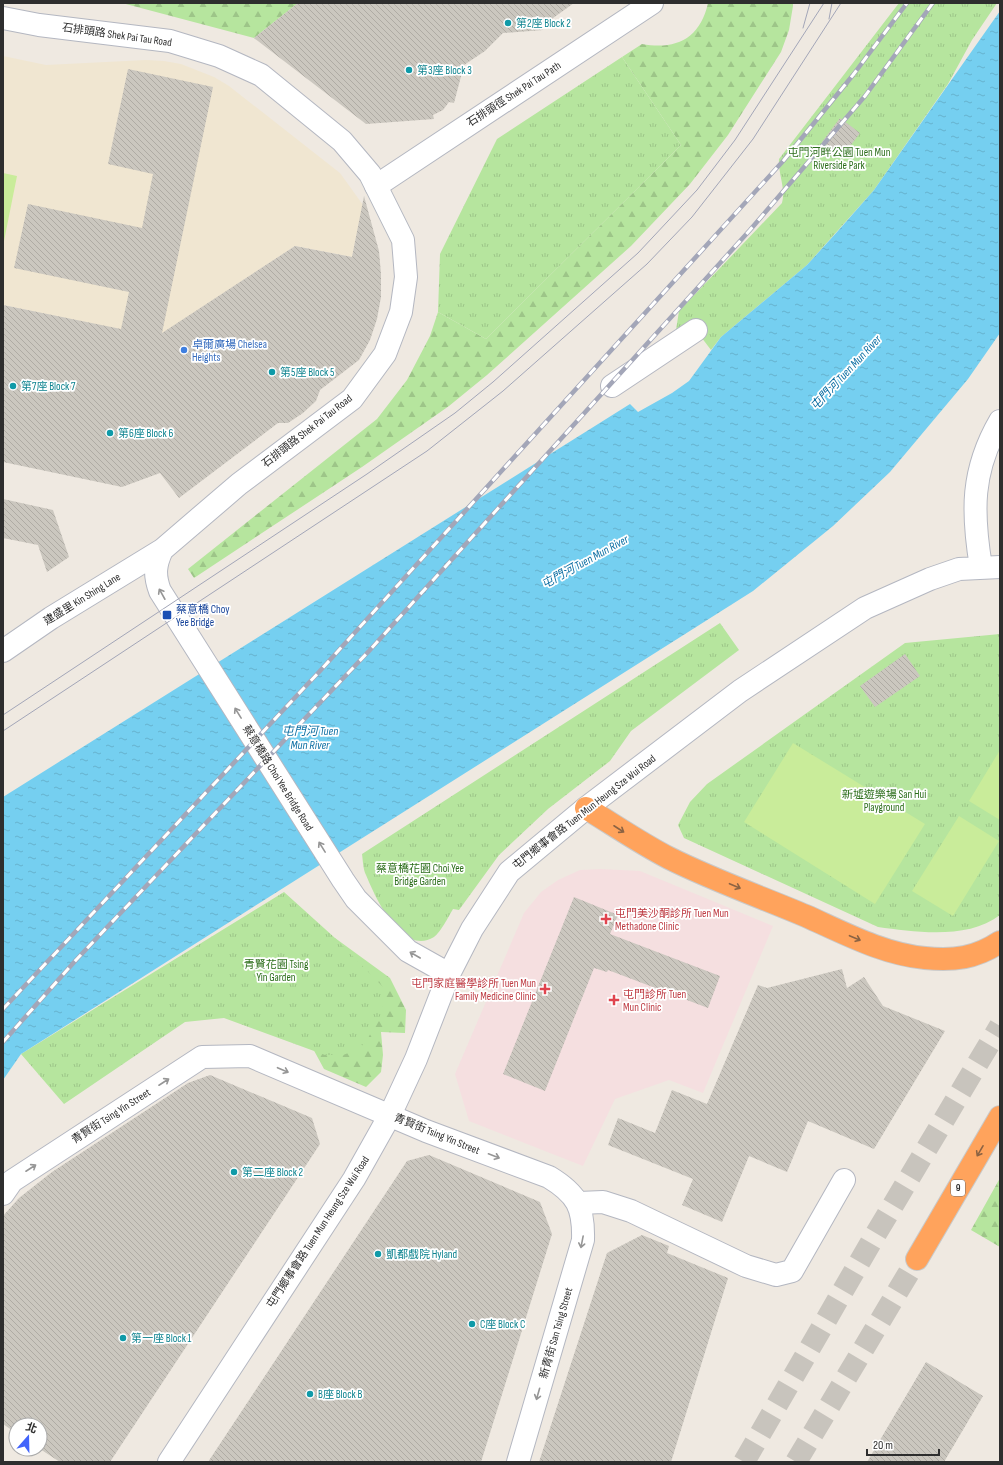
<svg xmlns="http://www.w3.org/2000/svg" width="1003" height="1465" font-family="'Sofia Sans Condensed','Noto Sans TC',sans-serif">
<defs>
<pattern id="forest-firs" width="22" height="20" patternUnits="userSpaceOnUse"><rect width="22" height="20" fill="#b6e59e"/><path d="M5 1l3.5 6h-7zM16 11l3.5 6h-7z" fill="#9dc588"/></pattern>
<pattern id="park-tufts" width="24" height="20" patternUnits="userSpaceOnUse"><rect width="24" height="20" fill="#b6e59e"/><path d="M3 7l-1-3M5 7V3M7 7l1-3M15 17l-1-3M17 17v-4M19 17l1-3" fill="none" stroke="#9dc588"/></pattern>
<pattern id="water-ripples" width="26" height="14" patternUnits="userSpaceOnUse"><rect width="26" height="14" fill="#75cff0"/><path d="M2 4q2-2 4 0t4 0M15 11q2-2 4 0t4 0" fill="none" stroke="#66b2ce"/></pattern>
<pattern id="building-back-hatch" width="6" height="6" patternUnits="userSpaceOnUse"><rect width="6" height="6" fill="#cbc7bf"/><path d="M-1 5l2 2M0 0l6 6M5-1l2 2" fill="none" stroke="#afaba4"/></pattern>
</defs>
<rect width="100%" height="100%" fill="#efe9e1"/>
<!-- education -->
<path fill="#f0e6d1" d="M3,56L46,65L146,60L164,61L181,64L214,77L229,86L340,173L363,205L352,257L295,246L157,337L3,305Z"/>
<!-- medical -->
<path fill="#f5dfe0" d="M601,869L640,871L773,926L703,1093L669,1080L615,1099L583,1166L469,1121L455,1074L524,913L541,892L558,880L580,870Z"/>
<!-- forest -->
<path fill="url(#forest-firs)" d="M122,3H298L254,38Z
M708,3H793V6L789,30L781,52L728,135L690,184L631,246L487,375L449,406L362,467L194,578L188,569L377,419L407,380L430,336L438,312L486,339L681,145L622,57L642,44C676,50 700,39 708,3Z
M335,938L390,978L406,1010L405,1033L381,1032L383,1055L381,1072L366,1087L324,1069L311,1045Z
M1000,1178V1247L971,1230Z"/>
<!-- park -->
<path fill="url(#park-tufts)" d="M899,3H997L972,40L948,84L874,190L807,265L721,337L711,350L689,321L676,330L679,311L782,203C786,188 778,174 779,159Z
M622,57L681,145L486,339L438,312L440,254L497,139Z
M720,623L739,650L631,731L610,761L548,809L499,855L459,910L453,909C449,916 440,933 434,937C402,957 375,897 366,875C363,869 363,861 362,854Z
M1000,634V915C968,940 915,932 878,927L684,838L678,825L690,802L707,784L905,643Z
M284,892L335,938L383,987L385,999L380,1016L367,1040L359,1049L343,1055H325L224,1018L185,1022L64,1104L21,1054Z"/>
<!-- pitch -->
<path fill="#c9ec9a" d="M3,173L17,176L3,246Z
M793,743L925,824L875,904L744,822Z
M1000,750V820L969,801Z
M959,816L999,841L953,916L912,891Z"/>
<!-- water -->
<path fill="url(#water-ripples)" d="M1000,11V333L968,379L890,472L833,526L753,591L21,1054L3,1080V797L630,404L638,412L672,393L689,381L721,337L807,265L837,232L874,190Z"/>
<!-- building -->
<path fill="url(#building-back-hatch)" d="M298,3H574L542,26L543,30L503,33L485,51L464,65L454,103L449,102L443,110L433,115L434,119L366,124L254,38Z
M128,69L213,87L162,333L295,246L352,257L364,196L379,251L381,274V297L377,319L370,340L359,360L320,390L316,401L303,413L288,423H278L179,498L160,473L122,487L3,462V305L121,329L129,292L14,268L28,204L142,228L153,174L108,164Z
M840,118L860,133L842,157L822,142Z
M3,499L53,510L69,557L47,572L38,545L3,538Z
M905,654L920,676L875,707L860,686Z
M574,897L618,915L610,934L720,976L708,1008L608,970L607,972L594,968L545,1091L503,1074Z
M842,969L847,988L864,977L883,1006L945,1031L874,1149L808,1121L787,1172L749,1156L722,1222L682,1205L693,1179L608,1145L618,1118L655,1133L672,1090L707,1104L758,985L767,988Z
M210,1075L312,1118L320,1144L110,1462H60L40,1449V1425H16V1433L3,1424V1216L19,1198L52,1172L188,1083Z
M429,1155L540,1202L552,1234L481,1462H208L407,1161Z
M642,1235L669,1246L667,1253L728,1278L671,1462H539L607,1253Z
M926,1362L983,1396L944,1462H867Z"/>
<g fill="none" stroke-linecap="round" stroke-linejoin="round">
<!-- highway-tunnel -->
<path stroke="#c8c4bd" stroke-width="22" stroke-dasharray="22 11" stroke-linecap="butt" d="M744,1462L874,1237L1000,1026
M796,1462L917,1259"/>
<!-- street casing -->
<g stroke="#b4b7c1" stroke-width="24">
<path id="street" d="M376,186L652,3
M612,386L696,330
M3,1194L12,1181L202,1057L250,1056L426,1131L549,1177C577,1194 584,1207 583,1240L518,1462
M579,1203L603,1202L631,1211L746,1266L776,1275L792,1271L844,1180"/>
</g>
<!-- secondary casing -->
<g stroke="#b4b7c1" stroke-width="24">
<path id="secondary" d="M3,18L39,25L170,41L219,56L261,75L342,141L370,174L403,240L406,277L401,312L385,354L352,399L239,484L162,550L51,618L3,651
M162,550C155,565 154,575 160,591L343,880L356,899L408,951L449,974
M981,567C972,512 971,471 1000,421
M169,1462L354,1179L390,1115L416,1059L449,974L472,929L509,872L586,808L740,691L865,608L930,579L959,569L1000,567"/>
</g>
<!-- highway casing -->
<g stroke="#c9c9c9" stroke-width="24">
<path id="highway" d="M586,808C614,825 640,843 669,858C713,880 761,897 806,916C844,933 883,954 925,958C954,961 976,958 1000,942
M917,1259L1000,1117"/>
</g>
<!-- street -->
<use href="#street" stroke="#fff" stroke-width="22"/>
<!-- secondary -->
<use href="#secondary" stroke="#fff" stroke-width="22"/>
<!-- highway -->
<use href="#highway" stroke="#ffa35c" stroke-width="22"/>
<!-- tram -->
<path stroke="#a3a6b8" stroke-width="1" d="M829,19L832,3
M803,28L810,3
M3,715L367,474L455,413L493,382L638,253L697,190L735,140L824,3
M3,731L427,451L503,391L647,264L692,217L753,139L841,3"/>
<!-- rail casing -->
<g stroke="#a3a6b8" stroke-width="4.5">
<path id="rail" d="M3,1009L319,672L784,160L853,75L907,3
M3,1042L76,960L369,651L750,230L865,96L933,3"/>
</g>
<!-- rail -->
<use href="#rail" stroke="#fff" stroke-width="3" stroke-dasharray="9" stroke-linecap="butt"/>
</g>
<!-- one-way arrows -->
<defs><path id="oneway-shaft" d="M-6 0H5M1.5-3L5.5 0L1.5 3" fill="none" stroke-width="1.6" stroke-linecap="round" stroke-linejoin="round"/></defs>
<g stroke="#969696">
<use href="#oneway-shaft" transform="translate(162 594) rotate(-119)"/>
<use href="#oneway-shaft" transform="translate(238 713) rotate(-122)"/>
<use href="#oneway-shaft" transform="translate(322 847) rotate(-122)"/>
<use href="#oneway-shaft" transform="translate(415 955) rotate(-150)"/>
<use href="#oneway-shaft" transform="translate(283 1070) rotate(23)"/>
<use href="#oneway-shaft" transform="translate(164 1082) rotate(-33)"/>
<use href="#oneway-shaft" transform="translate(494 1156) rotate(21)"/>
<use href="#oneway-shaft" transform="translate(31 1168) rotate(-33)"/>
<use href="#oneway-shaft" transform="translate(582 1242) rotate(101)"/>
<use href="#oneway-shaft" transform="translate(538 1394) rotate(106)"/>
</g>
<g stroke="#8c6343">
<use href="#oneway-shaft" transform="translate(619 829) rotate(33)"/>
<use href="#oneway-shaft" transform="translate(735 886) rotate(23)"/>
<use href="#oneway-shaft" transform="translate(855 938) rotate(23)"/>
<use href="#oneway-shaft" transform="translate(980 1151) rotate(120)"/>
</g>
<!-- markers -->
<g fill="#0f9aa8" stroke="#fff" stroke-width="1.5">
<circle cx="508" cy="23" r="4"/>
<circle cx="409" cy="70" r="4"/>
<circle cx="272" cy="372" r="4"/>
<circle cx="13" cy="386" r="4"/>
<circle cx="110" cy="433" r="4"/>
<circle cx="234" cy="1172" r="4"/>
<circle cx="378" cy="1254" r="4"/>
<circle cx="472" cy="1324" r="4"/>
<circle cx="123" cy="1338" r="4"/>
<circle cx="310" cy="1394" r="4"/>
</g>
<circle fill="#3f7fe0" stroke="#fff" stroke-width="1.5" cx="184" cy="350" r="4"/>
<rect fill="#1a4fb4" stroke="#fff" stroke-width="1.5" x="162" y="610" width="10" height="10" rx="2"/>
<g fill="#e0444e" stroke="#fff" stroke-width="1.5">
<path d="M604 913h4v4h4v4h-4v4h-4v-4h-4v-4h4z"/>
<path d="M543 983h4v4h4v4h-4v4h-4v-4h-4v-4h4z"/>
<path d="M612 994h4v4h4v4h-4v4h-4v-4h-4v-4h4z"/>
</g>
<g text-anchor="middle" dominant-baseline="central" stroke-width="3.5" stroke-linejoin="round" paint-order="stroke">
<!-- shield labels -->
<rect fill="#fff" stroke="#6d6d6d" stroke-width="1" x="951" y="1180" width="14" height="16" rx="3"/>
<g font-size="10" font-weight="bold" fill="#2e2e2e">
<text x="958" y="1188">9</text>
</g>
<!-- culture labels -->
<g font-size="11" fill="#0d838f" stroke="#fff" text-anchor="start">
<text x="516" y="23">第2座 Block 2</text>
<text x="417" y="70">第3座 Block 3</text>
<text x="280" y="372">第5座 Block 5</text>
<text x="21" y="386">第7座 Block 7</text>
<text x="118" y="433">第6座 Block 6</text>
<text x="242" y="1172">第二座 Block 2</text>
<text x="386" y="1254">凱都戲院 Hyland</text>
<text x="480" y="1324">C座 Block C</text>
<text x="131" y="1338">第一座 Block 1</text>
<text x="318" y="1394">B座 Block B</text>
</g>
<!-- street labels -->
<g font-size="11" fill="#2e2e2e" stroke="#fff">
<text transform="translate(117 35) rotate(8)">石排頭路 Shek Pai Tau Road</text>
<text transform="translate(514 94) rotate(-33)">石排頭徑 Shek Pai Tau Path</text>
<text transform="translate(307 431) rotate(-38)">石排頭路 Shek Pai Tau Road</text>
<text transform="translate(82 599) rotate(-32)">建盛里 Kin Shing Lane</text>
<text transform="translate(278 778) rotate(58)">蔡意橋路 Choi Yee Bridge Road</text>
<text transform="translate(584 812) rotate(-38)">屯門鄉事會路 Tuen Mun Heung Sze Wui Road</text>
<text transform="translate(111 1116) rotate(-33)">青賢街 Tsing Yin Street</text>
<text transform="translate(437 1134) rotate(22)">青賢街 Tsing Yin Street</text>
<text transform="translate(318 1232) rotate(-57)">屯門鄉事會路 Tuen Mun Heung Sze Wui Road</text>
<text transform="translate(556 1333) rotate(-74)">新青街 San Tsing Street</text>
</g>
<!-- park labels -->
<g font-size="11" fill="#2c6e1b" stroke="#fff">
<text x="839" y="152">屯門河畔公園 Tuen Mun<tspan x="839" dy="13">Riverside Park</tspan></text>
<text x="884" y="794">新墟遊樂場 San Hui<tspan x="884" dy="13">Playground</tspan></text>
<text x="420" y="868">蔡意橋花園 Choi Yee<tspan x="420" dy="13">Bridge Garden</tspan></text>
<text x="276" y="964">青賢花園 Tsing<tspan x="276" dy="13">Yin Garden</tspan></text>
</g>
<!-- shop labels -->
<g font-size="11" fill="#366cbe" stroke="#fff" text-anchor="start">
<text x="192" y="344">卓爾廣場 Chelsea<tspan x="192" dy="13">Heights</tspan></text>
</g>
<!-- transit labels -->
<g font-size="11" fill="#164399" stroke="#fff" text-anchor="start">
<text x="176" y="609">蔡意橋 Choy<tspan x="176" dy="13">Yee Bridge</tspan></text>
</g>
<!-- health labels -->
<g font-size="11" fill="#be3a42" stroke="#fff" text-anchor="start">
<text x="615" y="913">屯門美沙酮診所 Tuen Mun<tspan x="615" dy="13">Methadone Clinic</tspan></text>
<text x="536" y="983" text-anchor="end">屯門家庭醫學診所 Tuen Mun<tspan x="536" dy="13">Family Medicine Clinic</tspan></text>
<text x="623" y="994">屯門診所 Tuen<tspan x="623" dy="13">Mun Clinic</tspan></text>
</g>
<!-- water labels -->
<g font-size="12" font-style="italic" fill="#0d6fa3" stroke="#fff">
<text transform="translate(846 373) rotate(-47)">屯門河 Tuen Mun River</text>
<text transform="translate(585 562) rotate(-29)">屯門河 Tuen Mun River</text>
<text x="310" y="731">屯門河 Tuen<tspan x="310" dy="14">Mun River</tspan></text>
</g>
</g>
<!-- border -->
<rect width="1003" height="1465" fill="none" stroke="#2e2e2e" stroke-width="8"/>
<!-- north arrow -->
<g transform="translate(28 1437) rotate(20)"><circle r="19" fill="#ffffff" stroke="#ababab"/>
<path d="M0-3L7 15L0 10L-7 15Z" fill="#4264fb"/>
<text y="-6" font-size="11" font-weight="bold" text-anchor="middle" fill="#2e2e2e">北</text>
</g>
<!-- scale -->
<path d="M867 1449v6h72v-6" fill="none" stroke="#2e2e2e" stroke-width="2"/>
<text x="873" y="1449" font-size="12" fill="#2e2e2e" stroke="#ffffff" stroke-width="3" paint-order="stroke">20 m</text>
</svg>
